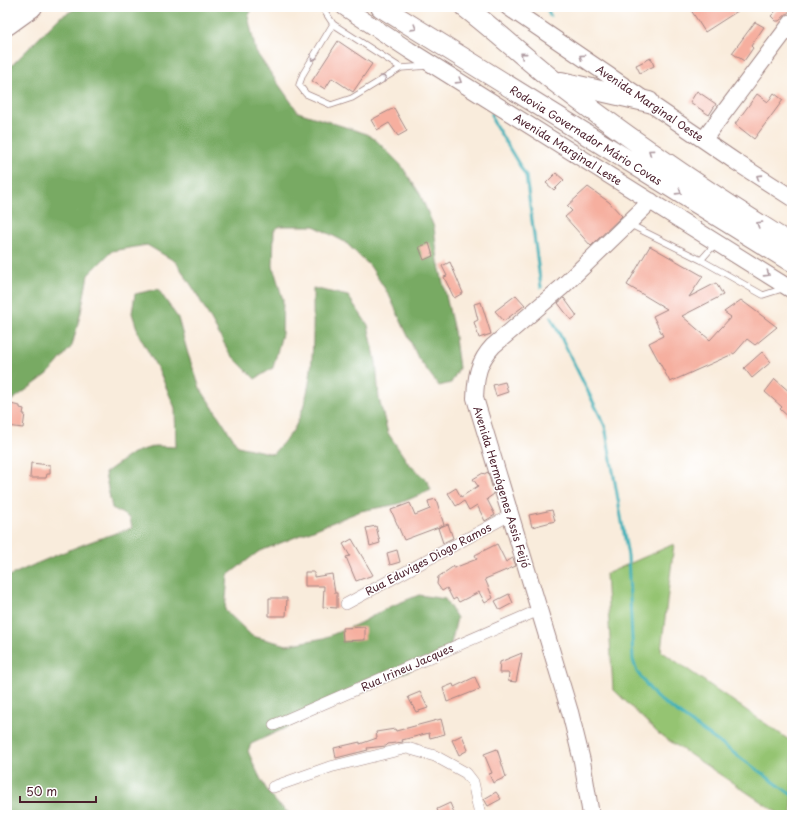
<svg xmlns="http://www.w3.org/2000/svg" width="799" height="822" font-family="'Playpen Sans',sans-serif">
<rect width="100%" height="100%" fill="#fff"/>
<filter id="ink" filterUnits="userSpaceOnUse"><feTurbulence type="fractalNoise" baseFrequency=".025" numOctaves="2"/><feDisplacementMap in="SourceGraphic" scale="8" xChannelSelector="R" yChannelSelector="G"/><feConvolveMatrix kernelMatrix="1 2 1 2 8 2 1 2 1" color-interpolation-filters="sRGB"/></filter>
<filter id="wash" filterUnits="userSpaceOnUse"><feTurbulence type="fractalNoise" baseFrequency=".012" numOctaves="4" result="noise"/><feDisplacementMap in="SourceGraphic" scale="16" xChannelSelector="R" yChannelSelector="G"/><feGaussianBlur stdDeviation="0.9" result="paint"/><feColorMatrix in="noise" values="0 0 0 0 0 0 0 0 0 0 0 0 0 0 0 0 0 1.4 0 .05"/><feComposite in="paint" operator="in"/></filter>
<g filter="url(#wash)">
<rect width="100%" height="100%" fill="#f9ecdc"/>
<!-- green -->
<path fill="#95c472" stroke="#70724e" d="M674,544L661,651L792,742V815H781L659,734L613,689L606,574Z"/>
<!-- forest -->
<path fill="#78aa64" stroke="#616448" d="M79,7H254L248,16L256,52L298,112L367,134L376,140L401,165L420,194L434,227L438,261L454,331L459,368L451,383L439,386L418,358L389,295L370,266L345,242L314,226H280L274,230L273,266L283,300L282,334L273,368L255,379L230,354L195,291L176,262L147,245L112,251L88,275L81,312L72,346L48,374L7,404V70L60,17Z
M313,288L348,296L368,325L376,362L379,399L388,433L408,463L428,482L431,490L398,504L361,511L258,552L228,575L225,610L252,636L287,645L324,638L358,624L389,607L419,595L445,599L457,618L450,648L421,665L251,744L248,751C258,774 269,803 293,815H7V577C48,558 88,541 132,528L130,518L112,508L105,473L133,453L155,446L176,447L175,408L160,373L139,335L132,313L135,294L158,289L178,318L188,354L200,388L238,446L273,454C280,445 291,436 296,425C316,384 313,333 313,288Z"/>
<g fill="none" stroke-linecap="round" stroke-linejoin="round">
<!-- stream -->
<path stroke="#41b1b9" stroke-width="3" d="M547,7L550,16
M492,114L493,121L526,176L541,287
M551,317L605,426L628,556L633,660L637,672L656,697L792,795"/>
</g>
<g id="blocks">
<!-- building -->
<path fill="#f6af9f" d="M689,7H744L705,32Z
M780,7H792V9L779,21H776L771,16Z
M755,22L764,27L751,46L753,48L744,61L732,53Z
M338,41L372,64L353,92L332,78L325,89L312,81Z
M651,58L654,66L640,73L636,65Z
M697,91L716,104L709,115L690,102Z
M774,93L783,100L754,139L735,124L757,94L768,102Z
M394,108L407,131L398,136L389,123L377,130L371,120Z
M556,173L564,180L554,190L546,183Z
M588,187L609,202L622,216L591,246L565,217L572,211L567,206Z
M429,243L433,256L424,260L419,247Z
M650,246L703,276L689,297L716,283L723,295L682,316L710,340L731,317L724,312L741,300L777,327L755,345L747,339L735,353L670,382L649,343L663,336L653,316L667,309L627,285Z
M450,262L463,293L454,298L444,277L447,276L442,266Z
M516,295L525,305L504,321L495,311Z
M564,298L577,316L571,320L558,303Z
M481,302L491,334L479,338L474,322L478,320L474,304Z
M762,352L771,362L752,378L744,368Z
M775,379L792,394V420L780,409L782,407L765,392Z
M505,382L508,392L496,396L493,385Z
M10,404L20,406V408L24,409L23,414H25L23,428L7,426V413H9Z
M31,463L50,465V474H47L46,478H30Z
M488,472L494,494L487,499L495,515L485,521L477,505L469,510L464,501L456,506L448,493L456,488L461,497L478,486L473,479L483,473L484,474Z
M436,499L444,525L404,540L391,510L410,503L415,515L430,509L428,501Z
M552,510L555,521L532,527L529,515Z
M448,524L453,538L443,543L438,528Z
M376,526L380,543L370,546L366,528Z
M352,539L373,575L356,581L346,557L350,556L343,544Z
M497,544L506,562L513,558L516,566L485,579L493,598L485,603L479,592L459,602L456,598L453,600L447,588L442,591L437,584L438,577L454,566V568L477,559L475,555Z
M397,550L400,562L390,565L387,553Z
M305,572H314V577L332,574L335,593H337V608L323,607L324,586H305Z
M509,594L513,603L500,610L495,601Z
M269,598H287L286,616H269Z
M365,627V640L343,641L342,628Z
M522,653L516,682L508,681L509,673H499L500,662Z
M475,677L480,689L447,702L443,688L453,684L454,687Z
M420,692L428,708L416,712L408,697Z
M441,719L445,734L430,738L429,733L402,740L403,742L388,744L386,746L367,748L368,750L336,758L334,748L360,742V744L377,738L376,732L395,729L396,731Z
M462,735L468,750L459,755L452,740Z
M497,749L506,777L493,783L489,774L492,773L484,754Z
M496,792L501,799L488,806L484,799Z
M450,803L455,815H439L437,809Z"/>
</g>
</g>
<g filter="url(#ink)">
<use href="#blocks" fill-opacity="0" stroke="#a28684" stroke-width="1"/>
<g fill="none" stroke-linecap="round" stroke-linejoin="round">
<!-- service casing -->
<g stroke="#a28684" stroke-width="7">
<path id="service" d="M322,7L333,24L401,68L428,66
M333,24L303,74L299,85L306,94L331,105L352,98L401,68
M629,224L701,260L763,295L785,288
M701,260L716,243"/>
</g>
<!-- minor casing -->
<g stroke="#a28684" stroke-width="12">
<path id="minor" d="M346,604L510,515
M274,725L539,610
M273,787L330,767L407,748L435,756L466,773L473,782L480,815"/>
</g>
<!-- secondary casing -->
<g stroke="#a28684" stroke-width="18">
<path id="secondary" d="M344,7L409,50L792,290
M508,7L736,162L792,198
M704,139L792,22
M591,815L582,761L570,712L475,398C476,376 478,362 493,346L561,288L651,201"/>
</g>
<!-- motorway casing -->
<g stroke="#a28684" stroke-width="22">
<path id="motorway" d="M381,7L792,262
M465,7C496,31 524,57 554,81C630,140 710,194 792,245
M7,25L32,7
M561,82L649,102"/>
</g>
<!-- service -->
<use href="#service" stroke="#fff" stroke-width="5.5"/>
<!-- minor -->
<use href="#minor" stroke="#fff" stroke-width="11"/>
<!-- secondary -->
<use href="#secondary" stroke="#fff" stroke-width="16"/>
<!-- motorway -->
<use href="#motorway" stroke="#fff" stroke-width="20"/>
</g>
<!-- one-way arrows -->
<defs><path id="oneway-chevron" d="M-2-3.5L2.5 0L-2 3.5" fill="none" stroke-width="1.6" stroke-linecap="round" stroke-linejoin="round"/></defs>
<g stroke="#ae9aa0">
<use href="#oneway-chevron" transform="translate(414 28) rotate(32)"/>
<use href="#oneway-chevron" transform="translate(523 55) rotate(-140)"/>
<use href="#oneway-chevron" transform="translate(582 57) rotate(-146)"/>
<use href="#oneway-chevron" transform="translate(313 58) rotate(120)"/>
<use href="#oneway-chevron" transform="translate(384 78) rotate(-32)"/>
<use href="#oneway-chevron" transform="translate(459 81) rotate(32)"/>
<use href="#oneway-chevron" transform="translate(651 152) rotate(-144)"/>
<use href="#oneway-chevron" transform="translate(759 177) rotate(-148)"/>
<use href="#oneway-chevron" transform="translate(679 192) rotate(32)"/>
<use href="#oneway-chevron" transform="translate(759 224) rotate(-148)"/>
<use href="#oneway-chevron" transform="translate(767 274) rotate(32)"/>
</g>
</g>
<g text-anchor="middle" dominant-baseline="central" stroke-width="3" stroke-linejoin="round" paint-order="stroke">
<!-- street labels -->
<g font-size="11" fill="#4a1f2b" stroke="#fff">
<text transform="translate(650 103) rotate(34)">Avenida Marginal Oeste</text>
<text transform="translate(586 135) rotate(32)">Rodovia Governador Mário Covas</text>
<text transform="translate(568 149) rotate(32)">Avenida Marginal Leste</text>
<text transform="translate(502 487) rotate(73)">Avenida Hermógenes Assis Feijó</text>
<text transform="translate(428 559) rotate(-28)">Rua Eduviges Diogo Ramos</text>
<text transform="translate(407 667) rotate(-24)">Rua Irineu Jacques</text>
</g>
</g>
<!-- margin -->
<rect width="799" height="822" fill="none" stroke="#fff" stroke-width="24"/>
<!-- scale -->
<path d="M20 796v6h76v-6" fill="none" stroke="#4a1f2b" stroke-width="2"/>
<text x="26" y="796" font-size="12" fill="#4a1f2b" stroke="#ffffff" stroke-width="3" paint-order="stroke">50 m</text>
</svg>
